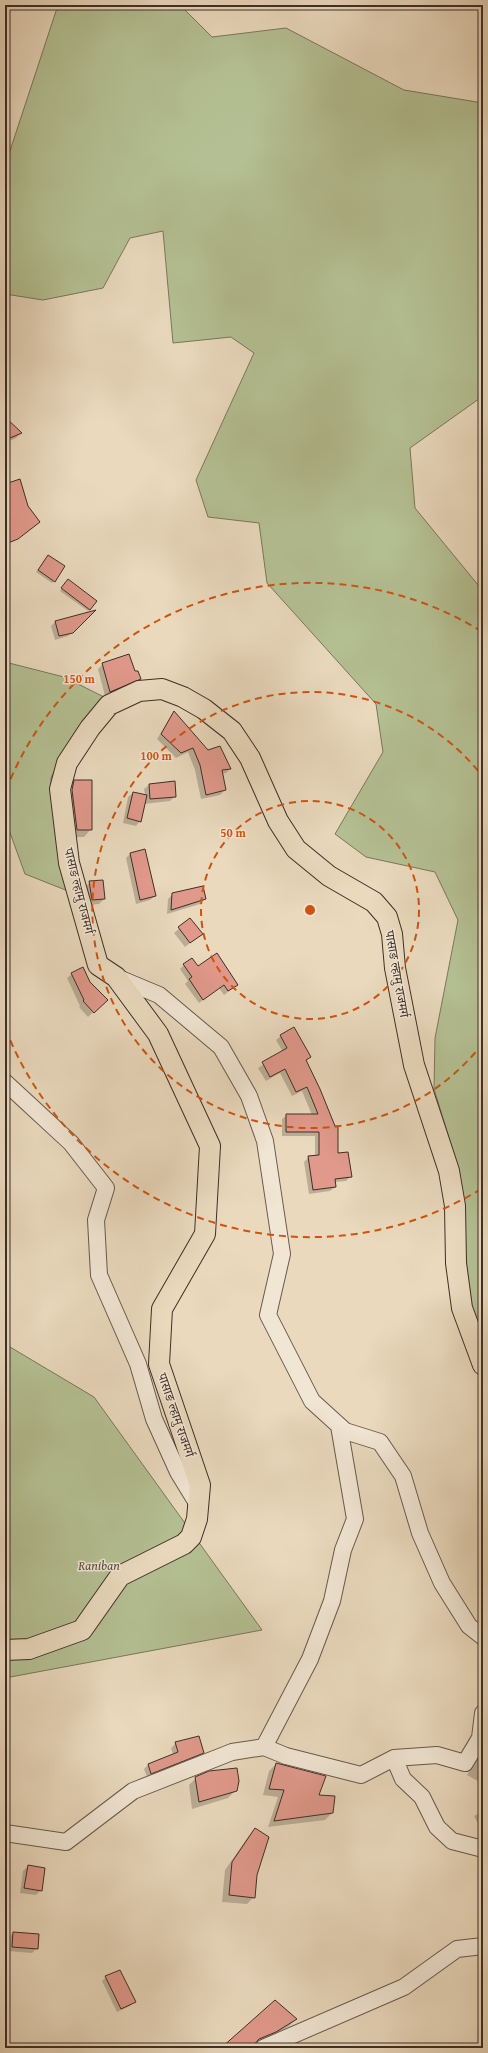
<svg xmlns="http://www.w3.org/2000/svg" width="488" height="2053" font-family="'Gentium Book Plus','Noto Serif Devanagari',serif">
<rect width="100%" height="100%" fill="#ead9bd"/>
<filter id="stains"><feTurbulence type="fractalNoise" baseFrequency=".005" numOctaves="4"/><feColorMatrix values="0 0 0 0 .2 0 0 0 0 .09 0 0 0 0 .02 0 0 0 .5 -.17"/></filter>
<radialGradient id="worn" r=".72"><stop offset=".6" stop-color="#630" stop-opacity="0"/><stop offset="1" stop-color="#630" stop-opacity=".3"/></radialGradient>
<!-- green -->
<path fill="#b4c093" stroke="#79775e" d="M58,5H180L212,37L286,28L404,90L483,103V396L410,448L415,508L483,591V1341L470,1304L465,1263L464,1209L458,1167L434,1089L435,1038L458,920L435,872L366,857L335,834L383,752L376,704L267,583L259,523L208,517L196,480L254,353L231,337L173,343L163,231L130,238L103,288L43,300L5,294V166Z
M5,662L64,677L104,697L61,757L51,778V798L68,891L25,874L5,819Z
M5,1344L94,1397L262,1630L5,1678Z"/>
<!-- shadow -->
<path fill="#0003" fill-rule="evenodd" d="M5,420L21,433L16,438L5,443Z
M46,559L54,581L52,583L36,572Z
M66,583L90,609L88,611L60,591Z
M93,612L68,636L55,640L51,626L55,622Z
M103,664L135,673L140,679L135,684L105,696L98,669Z
M174,712L208,752L230,769L226,773L222,774L225,790L220,795L201,799L195,770L188,752L176,758L157,739Z
M75,781L91,829L84,837H70L67,789ZM71,787H73L71,795L69,794Z
M149,785L175,796L170,801L144,804L140,821L136,826L123,823L128,797L133,793L145,795L144,789Z
M130,854L155,896L150,900L136,904L126,858Z
M90,882L104,899L99,904L87,905L85,887Z
M173,894L205,899L200,904L167,914L168,899Z
M190,919L201,934L185,947L174,933Z
M184,965L197,967L237,985L224,995L219,988L199,1003L185,984L188,981L180,969Z
M72,974L89,982L106,1000L88,1017L79,1007L80,1006L67,978Z
M281,1036L310,1057L306,1062L337,1154L351,1176L346,1181L335,1182V1187L330,1191L309,1194L304,1162L309,1157H315V1136H282V1119L287,1115H312L302,1091L292,1096L280,1073L266,1081L258,1068L283,1052L276,1040Z
M176,1743L203,1753L198,1757L147,1777L144,1769L148,1765L173,1754L171,1748Z
M482,1755H483V1784L467,1775L474,1763Z
M276,1764L318,1796L332,1813L325,1820L268,1827L278,1797L263,1795L269,1771Z
M196,1778L236,1790L228,1798L192,1809L189,1785Z
M483,1811V1830L482,1831L474,1816Z
M255,1829L254,1897L247,1904L222,1902L225,1870L248,1837Z
M28,1866L41,1890L36,1895L20,1893L23,1871Z
M13,1933L37,1948L32,1953L8,1951L9,1937Z
M106,1977L134,2002L130,2006L117,2012L102,1981Z
M296,2019L289,2026L250,2048H222Z"/>
<!-- building -->
<path fill="#e1998b" stroke="#3e2e28" d="M5,417L22,433L5,440Z
M20,479L28,506L40,522L18,539L8,543L5,536V484Z
M48,555L65,566L55,582L38,570Z
M68,579L97,601L90,610L61,588Z
M96,610L73,633L59,636L55,621Z
M129,654L135,671H138L141,679L110,692L102,663Z
M174,711L208,750L220,746L231,769L222,770L226,790L206,795L200,765L193,748L181,753L161,734Z
M74,780H92V830H77L72,790Z
M175,781L176,797L150,799L149,784Z
M133,792L147,795L141,822L127,818Z
M145,849L156,896L140,900L130,853Z
M103,880L105,899L92,900L89,881Z
M203,886L206,899L171,910L172,893Z
M190,918L203,934L190,943L178,927Z
M217,953L238,985L228,991L224,985L203,1000L189,979L192,977L183,964L192,958L198,966Z
M83,967L90,982L108,1000L94,1013L83,1001L84,1000L71,973Z
M294,1027L311,1057L306,1060L320,1089L335,1126H338V1153L348,1152L352,1177L335,1179L336,1187L313,1190L308,1156L319,1155V1132H286V1114H318L307,1087L296,1092L285,1069L270,1077L262,1062L287,1048L280,1035Z
M199,1736L204,1753L151,1774L148,1764L178,1752L175,1742Z
M276,1763L326,1776L319,1795L335,1796L333,1813L274,1821L284,1790L269,1789Z
M237,1768L239,1781L237,1791L199,1802L195,1777L209,1771Z
M255,1828L269,1837L257,1875L255,1898L229,1895L232,1862Z
M28,1865L45,1868L42,1891L24,1888Z
M13,1932L39,1934L38,1949L12,1947Z
M120,1970L136,2002L121,2009L105,1976Z
M275,2000L297,2019L276,2032L259,2039L251,2048H221Z"/>
<g fill="none" stroke-linecap="round" stroke-linejoin="round">
<!-- minor casing -->
<g stroke="#69594d" stroke-width="18">
<path id="minor" d="M116,977L159,995L221,1047L249,1096L265,1141L282,1254L268,1315L312,1401L345,1431L380,1442L403,1476L420,1533L442,1583L469,1626L483,1637
M5,1082L71,1143L106,1188L96,1220L99,1275L138,1364L154,1419L178,1472L197,1503
M339,1426L355,1519L343,1550L332,1601L310,1659L264,1747L286,1756L361,1775L394,1758L437,1755L465,1763L480,1738L483,1713
M394,1758L403,1779L422,1797L437,1827L452,1841L483,1849
M5,1833L66,1842L133,1791L232,1752L264,1747
M263,2048L404,1987L457,1949L483,1946"/>
</g>
<!-- major casing -->
<g stroke="#3e2e28" stroke-width="22">
<path id="major" d="M5,1650L29,1649L82,1630L120,1576L184,1544L191,1537L197,1519L200,1485L159,1364L162,1309L205,1234L210,1146L158,1034L116,977L98,965L69,863L60,789L67,763L90,728L109,705L139,691L162,689L183,697L204,709L232,731L250,758L278,821L296,849L329,876L374,902L387,917L392,934L395,968L414,1065L449,1171L455,1206L456,1263L462,1308L483,1365"/>
</g>
<!-- minor -->
<use href="#minor" stroke="#f1e6d4" stroke-width="16"/>
<!-- major -->
<use href="#major" stroke="#ead9bd" stroke-width="20"/>
</g>
<!-- distance rings -->
<g fill="none" stroke="#ce5310" stroke-width="2" stroke-dasharray="7 5">
<circle cx="310" cy="910" r="109"/>
<path d="M483 1043A218 218 0 1 1 483 777"/>
<path d="M481 1189A327 327 0 0 1 6 1030M6 790A327 327 0 0 1 481 631"/>
</g>
<g text-anchor="middle" dominant-baseline="central" stroke-width="3" stroke-linejoin="round" paint-order="stroke">
<!-- street labels -->
<g font-size="13" fill="#3e2e28" stroke="#f1e6d4">
<text transform="translate(79 891) rotate(76)">पासाङ ल्हामु राजमर्ग</text>
<text transform="translate(397 974) rotate(80)">पासाङ ल्हामु राजमर्ग</text>
<text transform="translate(176 1415) rotate(71)">पासाङ ल्हामु राजमर्ग</text>
</g>
<!-- park labels -->
<g font-size="13" font-style="italic" fill="#564b3d" stroke="#f1e6d4">
<text x="99" y="1565">Raniban</text>
</g>
</g>
<circle cx="310" cy="910" r="6" fill="#ce5310" stroke="#f1e6d4" stroke-width="2"/>
<g font-size="12" text-anchor="middle" font-weight="bold" fill="#ce5310" stroke="#f1e6d4" stroke-width="3" stroke-linejoin="round" paint-order="stroke">
<text x="79" y="683">150 m</text>
<text x="156" y="760">100 m</text>
<text x="233" y="837">50 m</text>
</g>
<!-- margin -->
<rect width="488" height="2053" fill="none" stroke="#ead9bd" stroke-width="20"/>
<rect x="6" y="6" width="476" height="2041" fill="none" stroke="#3e2e28" stroke-width="2"/>
<rect x="10" y="10" width="468" height="2033" fill="none" stroke="#3e2e28"/>
<rect width="100%" height="100%" filter="url(#stains)"/>
<rect width="100%" height="100%" fill="url(#worn)"/>
</svg>
